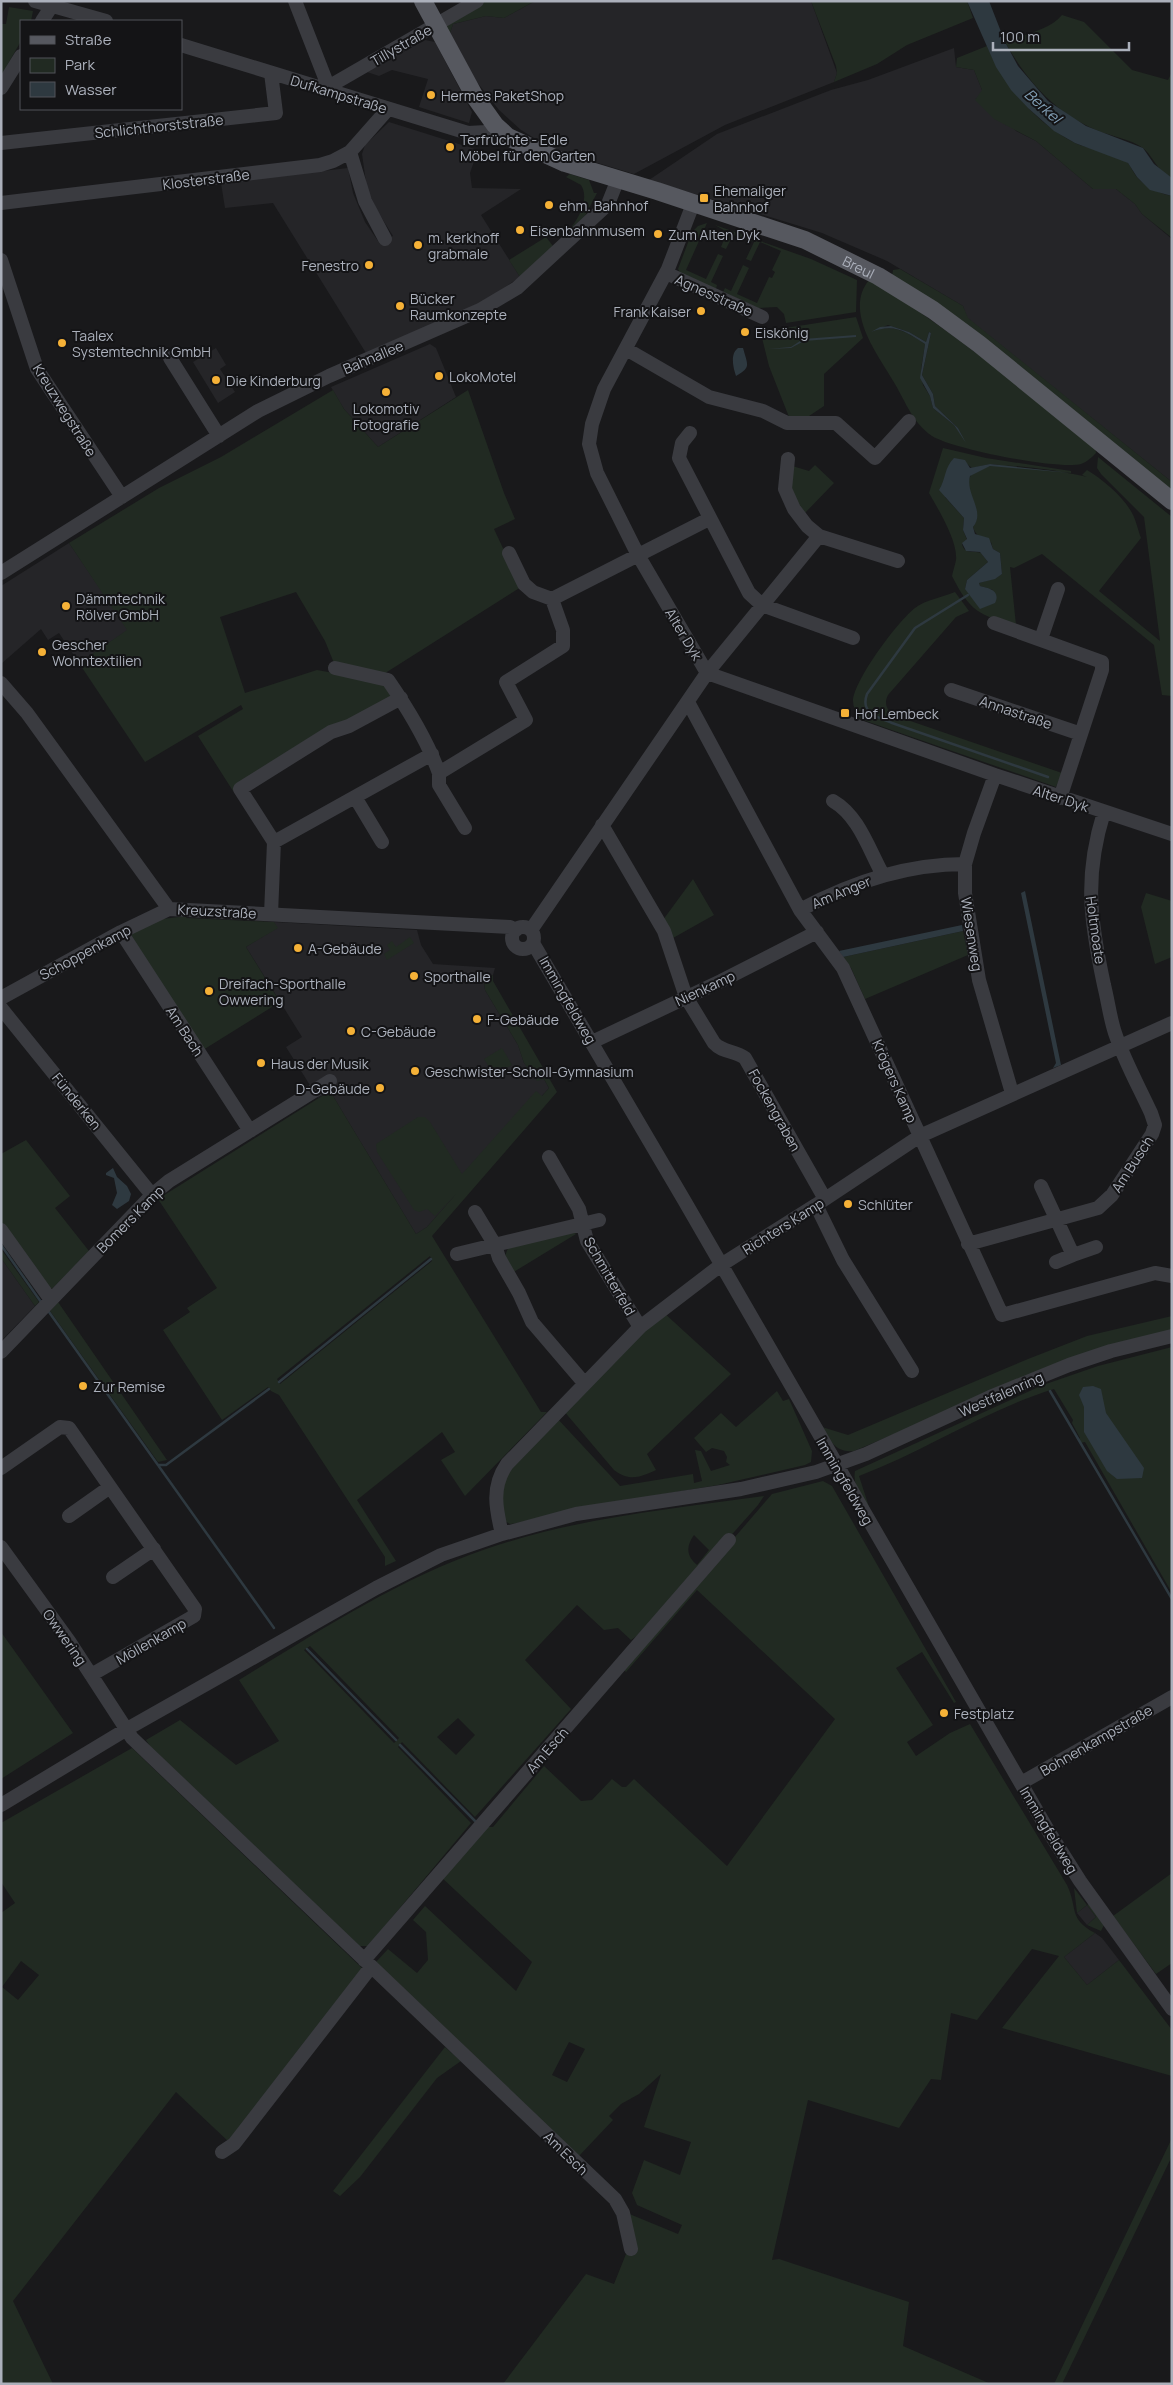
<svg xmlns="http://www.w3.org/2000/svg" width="1173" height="2385" font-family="Manrope,sans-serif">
<rect width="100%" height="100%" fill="#19191b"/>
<!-- built -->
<path fill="#252528" d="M535,1H811L837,73L834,82L725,125L634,174L552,149L521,130L499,110L476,81L450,33L453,24L486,16L504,18Z
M425,40L435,42L472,112L469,123L419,107L428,79L392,70L379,76L367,72Z
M954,48L956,67L974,70L982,90L1016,131L1036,141L1093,189H1116L1135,204L1142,214L1172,239V482L967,318L963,306L887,261L822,233L649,180L717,134L831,90L868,80Z
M389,122L478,150L470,173L472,188L521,189L481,215L520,277L481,303L366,353L273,203L225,208L221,183L348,168L353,193L365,222L380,244L393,236L378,212L367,189L362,154L365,145Z
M430,344L436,348L456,397L378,447L344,409L331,387Z
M216,348L226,365L220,369L235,392L218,403L193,362Z
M69,543L128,630L79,663L59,633L48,640L41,629L1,664V586Z
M274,922L417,930L421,945L433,964L495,968L493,975L484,980L485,990L518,1045L524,1063L544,1079L549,1088L427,1227L416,1234L330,1091L318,1098L286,1047L302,1037L246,947L277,928Z
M1,1258L35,1306L2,1340H1Z
M1087,1905L1096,1917L1087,1925L1077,1913Z
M1095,1933L1102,1938L1119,1960L1087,1985L1064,1957Z"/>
<!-- green -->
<path fill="#212a22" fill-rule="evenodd" d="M484,1H535L504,18L486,16L453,24L450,33L446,27L452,19Z
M811,1H967L973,18L907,45L877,64L834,82L837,73L836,66Z
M9,7L33,11L31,21H21V41L1,76V24H6Z
M1062,15L1084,22L1132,70L1168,80L1172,72V178C1155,169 1154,157 1143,148C1131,139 1110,136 1096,130C1054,112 1027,81 1005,42C1022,35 1050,30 1062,15Z
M987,46C1003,84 1036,124 1075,143C1088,149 1117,153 1128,163C1131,167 1133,172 1136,176C1144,186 1160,194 1172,196V238L1142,214L1135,204L1116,189H1093L1036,141L994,119L975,100L982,90L974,70L956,67L957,58Z
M570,174L589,180L594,193H597L585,216L569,230C578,220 590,199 581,185L566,177Z
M707,223L686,270L706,279L718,254L723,256L711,282L717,285L716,289L680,273L678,269L692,232L698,226Z
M715,225L811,259L857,280L856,312L786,323L784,314L777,307L758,308L723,292L725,288L731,291L743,265L749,268L737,294L757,303L769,277L772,278L775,272L772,270L781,251L760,242L751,261L746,259L754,242L733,235L726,249L721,247L727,232Z
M546,237L553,246L520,277L509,260Z
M900,269L963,306L968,318L1172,482V491L892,277L893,270Z
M869,280C950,328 1021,388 1095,447L1096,453C1092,457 1087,462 1081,464C1059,470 952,449 932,436C913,423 906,403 895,384C879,356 843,312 869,280ZM888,325L909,332L926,342L929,332L931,333L922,375L933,394L935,406L958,428L962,436L954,425L933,408L930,396L923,385L921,369L925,344C906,332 894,323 871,332Z
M856,317L863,338L824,374V406L803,420L789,417L769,366L762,338L777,335L785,328Z
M333,390L344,409L378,447L468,390L504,493L515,519L494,529L521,587L379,677L368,673L327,666L334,663L325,641L296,592L220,617L245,693L317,670L367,679L392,688L393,698L327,730L233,791L198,736L243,709L241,705L145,762L79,663L127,630L69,543L159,488L221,457Z
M943,448L986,458L1071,471V473L990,464L972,468L966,463L946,477L945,497L964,518L963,530L967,540L962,544C965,555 972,550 981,553L988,562L967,580L965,589L993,590L980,586L979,583L996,578L1002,574L1000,553L993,549L991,542C983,538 975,536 973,527C984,511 967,497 969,480C970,472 983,467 990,466C1011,463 1066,472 1087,477L1082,475L1087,470C1102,479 1123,496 1132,513C1136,520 1138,530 1141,538L1099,591L1160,641L1144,517L1101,474L1097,468L1098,457L1172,517V696L1162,695L1154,645L1042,554L1014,568L1010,567L1016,625C979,616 969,610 952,576C953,571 955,565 956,560C958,541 938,509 929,493Z
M789,465L809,471L815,465L834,483L804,514L792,492Z
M955,592L969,611L956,617L888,695C884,703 886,709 893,715L1062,773L1056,787L860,719C856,713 853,707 853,701C854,680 898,621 915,608C925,600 943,597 955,592Z
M693,879L714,915L673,938L663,920Z
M1146,893L1172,901V957L1155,964L1141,907Z
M187,916L186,918L274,922L278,928L246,947L280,1002L203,1050L130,934L162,919Z
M963,931L968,955L865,999L851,968L843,957Z
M410,937L414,943L387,960L384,954L390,950L387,945L392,941L396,947Z
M493,975V981L557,1092L432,1236L541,1412H547L465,1496L441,1460L455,1452L442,1432L357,1500L396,1561L385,1566V1557L279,1395L271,1391L268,1387L222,1420L163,1330L190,1312L187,1308L217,1288L158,1199L330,1091L416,1234L427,1227L456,1194L435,1216L427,1209L419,1212L414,1210L377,1152L376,1144L418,1117H425L430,1122L462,1174L536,1091L542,1096L549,1088L544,1079L537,1081L524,1063L518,1045L485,990L484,980ZM430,1256L432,1261L280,1384L277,1379Z
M502,1048L512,1065L494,1075L484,1059Z
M26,1140L70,1196L55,1208L89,1251L53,1288L49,1289L1,1225V1154Z
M571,1229L576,1234L512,1273L505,1256L508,1248Z
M1,1249L39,1302L35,1306L1,1258Z
M58,1302L167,1460L158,1462L50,1311Z
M663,1312L731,1374L647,1454L656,1470C641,1477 629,1482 614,1470L563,1410Z
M1172,1316V1332L949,1411L854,1451C836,1453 830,1441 822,1427L848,1435L1028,1359L1087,1336Z
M1172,1347V1593L1085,1442L1080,1443L1078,1440L1080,1438L1072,1423L1073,1420L1054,1389C986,1410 925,1451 859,1476L871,1513C864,1500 852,1487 855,1471L1043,1385L1098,1366Z
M777,1391L783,1401L789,1399L812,1451L811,1462L805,1465L718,1485L610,1503L517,1523L510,1524L503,1520L502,1479L556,1417L620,1486L693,1474L694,1483L702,1481L695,1450L701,1451L711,1471L730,1465L726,1462L727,1457L724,1451L712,1448L706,1452L694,1438L721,1413L736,1427Z
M823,1481L832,1486L956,1702L954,1703L922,1652L896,1668L933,1725L907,1742L916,1756L950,1733L970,1724L1067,1885C1078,1908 1068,1919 1095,1933L1064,1957L1087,1985L1119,1960L1172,2030V2076L1002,2028L1059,1956L1032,1949L977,2020L951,2013L941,2080L931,2079L899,2128L808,2100L772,2260L779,2259L909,2302L903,2346L991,2384H503L586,2274L614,2284L628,2249L627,2213L678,2234L682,2225L637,2205L632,2193L644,2160L680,2175L691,2142L644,2127L661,2074L639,2094L621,2104L609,2116L613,2120L579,2156L376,1962L388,1949L417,1973L428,1960L426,1932L413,1920L425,1906L516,1991L532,1962L440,1876L484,1827H493L544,1766L581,1801L592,1800L612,1779L622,1787H626L634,1779L727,1866L835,1719L697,1590L626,1672L622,1668L772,1494ZM569,2042L585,2049L567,2082L552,2075Z
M764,1496L758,1505L650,1627L631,1640L618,1628L604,1630L577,1605L525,1660L571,1709L475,1817L402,1742L398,1747L471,1823L368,1946H359L150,1746L146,1740L180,1720L236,1765L279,1741L239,1680C318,1632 398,1579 486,1549C576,1518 671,1509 764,1496ZM694,1535L709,1550L697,1565C686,1556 686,1546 694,1535ZM310,1646L399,1738L394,1743L304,1650ZM458,1718L475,1735L456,1755L437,1737Z
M1,1632L73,1733L1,1779Z
M132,1748L364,1970L230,2143L176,2092L13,2301L53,2384H1V1913L15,1903L1,1882V1823ZM21,1961L39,1975L18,2000L2,1987Z
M1172,1873V1963L1156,1974L1113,1916Z
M1074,1888L1087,1905L1090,1903L1105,1923L1101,1931L1087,1925L1096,1917L1087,1905L1077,1913Z
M445,2047L461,2061L437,2078L360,2177L340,2196L333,2191Z
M1172,2138V2156L1062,2384H1054Z"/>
<!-- water -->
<path fill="#2e3940" d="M967,1H989L1005,42L1018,66L1048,101L1086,126L1143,148L1154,164L1172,178V196L1150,190L1137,177L1128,163L1075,143L1054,131L1028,108L1011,90L996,67Z
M891,326L909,332L926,342L929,332L931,333L922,375L933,394L935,406L958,428L966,443L954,425L933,408L930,396L920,378L925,344C905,331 894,323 871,332L880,327Z
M856,335V337L804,341L791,348L768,349L791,347L803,339Z
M738,348H743C748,366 751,367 736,376C733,367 730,354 738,348Z
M954,458L965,460L970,468L990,464L1071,473L990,466L970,476C965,494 986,511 973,527L975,534L989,538L993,549L1000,553L1002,574L995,579L979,583L980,586C989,588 1001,591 995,603L980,609L965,589L967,580L988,562L980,552L966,551L962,543L967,539L963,530L964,518L939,490C946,479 944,468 954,458Z
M1025,891L1061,1065L1053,1068L1056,1063L1021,893Z
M962,925L963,931L843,957L839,951Z
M113,1168L117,1177L127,1186L131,1194L129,1201L117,1209L112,1205L117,1193L114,1178L106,1175V1173Z
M1093,1386L1101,1389L1106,1413L1144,1468L1142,1478L1117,1479L1107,1471L1084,1432V1407L1079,1395L1083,1387Z"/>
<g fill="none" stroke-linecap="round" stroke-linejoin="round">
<!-- stream -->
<path stroke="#2e3940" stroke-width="2.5" d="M968,595L915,628L867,694C860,713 877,717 892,723L1048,777
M1,1245L41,1302
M49,1312L274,1628
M279,1382L431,1259
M1050,1391L1172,1599
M158,1465H166L269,1389
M307,1649L396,1740
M400,1745L477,1823"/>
<!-- minor -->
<path stroke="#3a3b40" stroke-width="14" d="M35,1L106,21
M295,1L325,78L327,90
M42,21L55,1
M181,45L468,133L486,132L495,125
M1,88L21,56
M327,90L335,83L477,1
M1,143L276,113L271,73
M350,152L365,201L385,239
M1,203L320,165L333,161L350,152L388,109
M693,204L668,269L604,389L592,424L589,444L597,473L638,555L707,673L995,775L1172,834
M1,260L37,369L122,497
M666,273L762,317
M626,349L709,397L763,411L787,423H836L875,458L909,421
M170,358L219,436
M690,433L682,443L679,458L749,593L762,605L853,638
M788,459L785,489L794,509L807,526L819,536L898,561
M509,553L524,584L533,592L552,599
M1,573L258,411L329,376L480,310L517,288L608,204L618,179
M994,623L1102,662V670L1060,798
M1041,639L1058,589
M335,668L388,680C408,709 427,740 439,773L526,720L506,682L563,646V630L552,599L709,519
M1,683L27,713L169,909
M951,690L1081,734
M688,702L800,910L843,968L1002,1315L1155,1273L1172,1276
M439,773V785L465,828
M995,775L974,833L965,864V893L979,980L1012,1093
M355,797L382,842
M833,801C859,816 869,850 883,875
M602,825L664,931L686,997L714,1043C723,1053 735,1050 745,1058L825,1199
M274,842L240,789L331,732L349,726L401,698
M800,910C852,882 906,864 965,864
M271,914L274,842L432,754
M512 938a11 11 0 1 1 22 0a11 11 0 1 1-22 0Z
M531,930L707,673L819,536
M121,932L250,1131
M533,943L684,1200L1049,1832L1080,1881L1172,2009
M1,998L121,932L169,909L510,927L516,930
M1,1008L152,1195
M592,1042L721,981L817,932
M549,1157L579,1209L587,1241L640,1327
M1041,1186L1073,1255L1096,1247
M816,1205L843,1260L912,1371
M475,1212L495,1245L499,1258L519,1293L532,1322L585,1384
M1,1230L51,1300
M968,1244L1098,1208L1112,1195L1152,1134L1155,1125L1151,1113C1139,1087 1124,1060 1115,1033C1110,1018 1108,1001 1104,985C1090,920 1084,876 1104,812
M457,1254L599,1220
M1056,1262L1073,1255
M1,1352L152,1195L169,1181L330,1081
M1,1468L60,1427L69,1428L195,1609L194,1616L91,1675
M69,1516L110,1487
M502,1534C496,1509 491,1487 507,1464L640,1327L721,1265L816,1205L920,1136L1172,1023
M1,1547L69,1641L132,1738L615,2199L623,2213L631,2249
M113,1577L154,1549
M1021,1783L1172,1697
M1,1805L127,1729L376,1588L441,1555L502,1534L576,1514L741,1489L816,1472L866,1454L990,1397L1069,1365L1111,1351L1172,1336
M364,1960L729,1540
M222,2152L234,2144L371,1967"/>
<!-- major -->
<path stroke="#56585f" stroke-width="18" id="s1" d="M423,1L475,97L495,125L508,137L565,163L657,191L805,240L878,276L933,310L979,344L1172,501"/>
</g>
<!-- markers -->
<g fill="#f5b137" stroke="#141416" stroke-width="2">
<circle cx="431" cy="95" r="5"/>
<circle cx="450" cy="147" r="5"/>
<rect x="699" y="193" width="10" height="10" rx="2.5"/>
<circle cx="549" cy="205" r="5"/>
<circle cx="520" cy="230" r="5"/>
<circle cx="658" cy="234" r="5"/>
<circle cx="418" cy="245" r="5"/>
<circle cx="369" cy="265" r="5"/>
<circle cx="400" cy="306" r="5"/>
<circle cx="701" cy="311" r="5"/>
<circle cx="745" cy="332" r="5"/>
<circle cx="62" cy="343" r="5"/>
<circle cx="439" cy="376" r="5"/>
<circle cx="216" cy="380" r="5"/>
<circle cx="386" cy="392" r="5"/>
<circle cx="66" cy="606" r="5"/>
<circle cx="42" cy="652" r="5"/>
<rect x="840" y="708" width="10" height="10" rx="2.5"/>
<circle cx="298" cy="948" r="5"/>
<circle cx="414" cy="976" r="5"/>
<circle cx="209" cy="991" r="5"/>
<circle cx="477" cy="1019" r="5"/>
<circle cx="351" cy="1031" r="5"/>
<circle cx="261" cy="1063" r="5"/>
<circle cx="415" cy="1071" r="5"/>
<circle cx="380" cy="1088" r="5"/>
<circle cx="848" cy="1204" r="5"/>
<circle cx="83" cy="1386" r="5"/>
<circle cx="944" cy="1713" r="5"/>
</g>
<g text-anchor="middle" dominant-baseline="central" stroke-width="4" stroke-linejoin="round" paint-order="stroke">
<!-- street labels -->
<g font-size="14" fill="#abb0bb" stroke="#141416">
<text transform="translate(401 45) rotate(-30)">Tillystraße</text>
<text transform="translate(339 94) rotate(17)">Dufkampstraße</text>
<text transform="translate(159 126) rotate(-6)">Schlichthorststraße</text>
<text transform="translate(206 179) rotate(-7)">Klosterstraße</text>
<text stroke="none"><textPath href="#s1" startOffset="536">Breul</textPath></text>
<text transform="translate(714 295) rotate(24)">Agnesstraße</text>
<text transform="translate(373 357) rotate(-23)">Bahnallee</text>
<text transform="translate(65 410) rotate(58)">Kreuzwegstraße</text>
<text transform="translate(684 634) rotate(59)">Alter Dyk</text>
<text transform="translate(1016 712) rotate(19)">Annastraße</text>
<text transform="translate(1061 798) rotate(18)">Alter Dyk</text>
<text transform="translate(841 892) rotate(-23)">Am Anger</text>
<text transform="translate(217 911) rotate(3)">Kreuzstraße</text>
<text transform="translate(1096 930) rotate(82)">Holtmoate</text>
<text transform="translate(972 934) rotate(81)">Wiesenweg</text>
<text transform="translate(85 952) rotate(-28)">Schoppenkamp</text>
<text transform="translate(705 988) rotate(-25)">Nienkamp</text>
<text transform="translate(568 1000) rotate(60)">Immingfeldweg</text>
<text transform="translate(185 1031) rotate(57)">Am Bach</text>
<text transform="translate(895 1081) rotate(66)">Krögers Kamp</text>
<text transform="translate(77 1101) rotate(51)">Fünderken</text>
<text transform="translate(775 1110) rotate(61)">Fockengraben</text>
<text transform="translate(1132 1164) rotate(-57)">Am Busch</text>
<text transform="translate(130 1219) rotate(-45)">Bomers Kamp</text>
<text transform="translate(783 1226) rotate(-32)">Richters Kamp</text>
<text transform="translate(610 1276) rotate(60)">Schmitterfeld</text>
<text transform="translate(1001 1394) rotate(-24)">Westfalenring</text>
<text transform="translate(845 1481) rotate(60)">Immingfeldweg</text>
<text transform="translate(65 1637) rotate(55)">Owwering</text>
<text transform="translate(151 1641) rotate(-30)">Möllenkamp</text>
<text transform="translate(1096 1740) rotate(-30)">Bohnenkampstraße</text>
<text transform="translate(547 1750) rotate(-49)">Am Esch</text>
<text transform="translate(1049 1830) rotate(59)">Immingfeldweg</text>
<text transform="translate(566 2153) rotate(44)">Am Esch</text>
</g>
<!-- poi labels -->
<g font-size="14" fill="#abb0bb" stroke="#141416" text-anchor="start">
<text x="441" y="95">Hermes PaketShop</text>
<text x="460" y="139">Terfrüchte - Edle<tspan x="460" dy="16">Möbel für den Garten</tspan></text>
<text x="714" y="190">Ehemaliger<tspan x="714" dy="16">Bahnhof</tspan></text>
<text x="559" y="205">ehm. Bahnhof</text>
<text x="530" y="230">Eisenbahnmusem</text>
<text x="668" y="234">Zum Alten Dyk</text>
<text x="428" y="237">m. kerkhoff<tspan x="428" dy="16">grabmale</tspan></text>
<text x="359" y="265" text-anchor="end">Fenestro</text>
<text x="410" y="298">Bücker<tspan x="410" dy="16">Raumkonzepte</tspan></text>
<text x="691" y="311" text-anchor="end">Frank Kaiser</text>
<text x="755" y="332">Eiskönig</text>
<text x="72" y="335">Taalex<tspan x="72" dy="16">Systemtechnik GmbH</tspan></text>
<text x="449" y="376">LokoMotel</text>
<text x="226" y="380">Die Kinderburg</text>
<text x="386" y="408" text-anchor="middle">Lokomotiv<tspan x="386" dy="16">Fotografie</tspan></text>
<text x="76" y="598">Dämmtechnik<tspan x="76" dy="16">Rölver GmbH</tspan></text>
<text x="52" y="644">Gescher<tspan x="52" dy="16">Wohntextilien</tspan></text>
<text x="855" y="713">Hof Lembeck</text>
<text x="308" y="948">A-Gebäude</text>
<text x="424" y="976">Sporthalle</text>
<text x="219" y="983">Dreifach-Sporthalle<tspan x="219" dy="16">Owwering</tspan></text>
<text x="487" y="1019">F-Gebäude</text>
<text x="361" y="1031">C-Gebäude</text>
<text x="271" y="1063">Haus der Musik</text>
<text x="425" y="1071">Geschwister-Scholl-Gymnasium</text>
<text x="370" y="1088" text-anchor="end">D-Gebäude</text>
<text x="858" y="1204">Schlüter</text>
<text x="93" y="1386">Zur Remise</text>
<text x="954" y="1713">Festplatz</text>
</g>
<!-- water labels -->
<g font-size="15" font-style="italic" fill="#829fb6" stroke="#141416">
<text transform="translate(1043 106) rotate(42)">Berkel</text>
</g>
</g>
<!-- border -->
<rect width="1173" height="2385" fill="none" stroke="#abb0bb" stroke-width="5"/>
<!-- legend -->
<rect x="20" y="20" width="162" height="90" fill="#141416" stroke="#505258"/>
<rect x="30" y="36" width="25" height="8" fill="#56585f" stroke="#505258"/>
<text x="65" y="45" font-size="15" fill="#abb0bb">Straße</text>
<rect x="30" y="58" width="25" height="15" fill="#212a22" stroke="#505258"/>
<text x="65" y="70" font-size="15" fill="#abb0bb">Park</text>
<rect x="30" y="82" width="25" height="15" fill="#2e3940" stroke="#505258"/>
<text x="65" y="95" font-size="15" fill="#abb0bb">Wasser</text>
<!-- scale -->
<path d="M993 42v8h136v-8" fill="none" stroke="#abb0bb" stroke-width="2.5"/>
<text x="1000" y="42" font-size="15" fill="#abb0bb" stroke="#141416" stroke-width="4" paint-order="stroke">100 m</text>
</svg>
